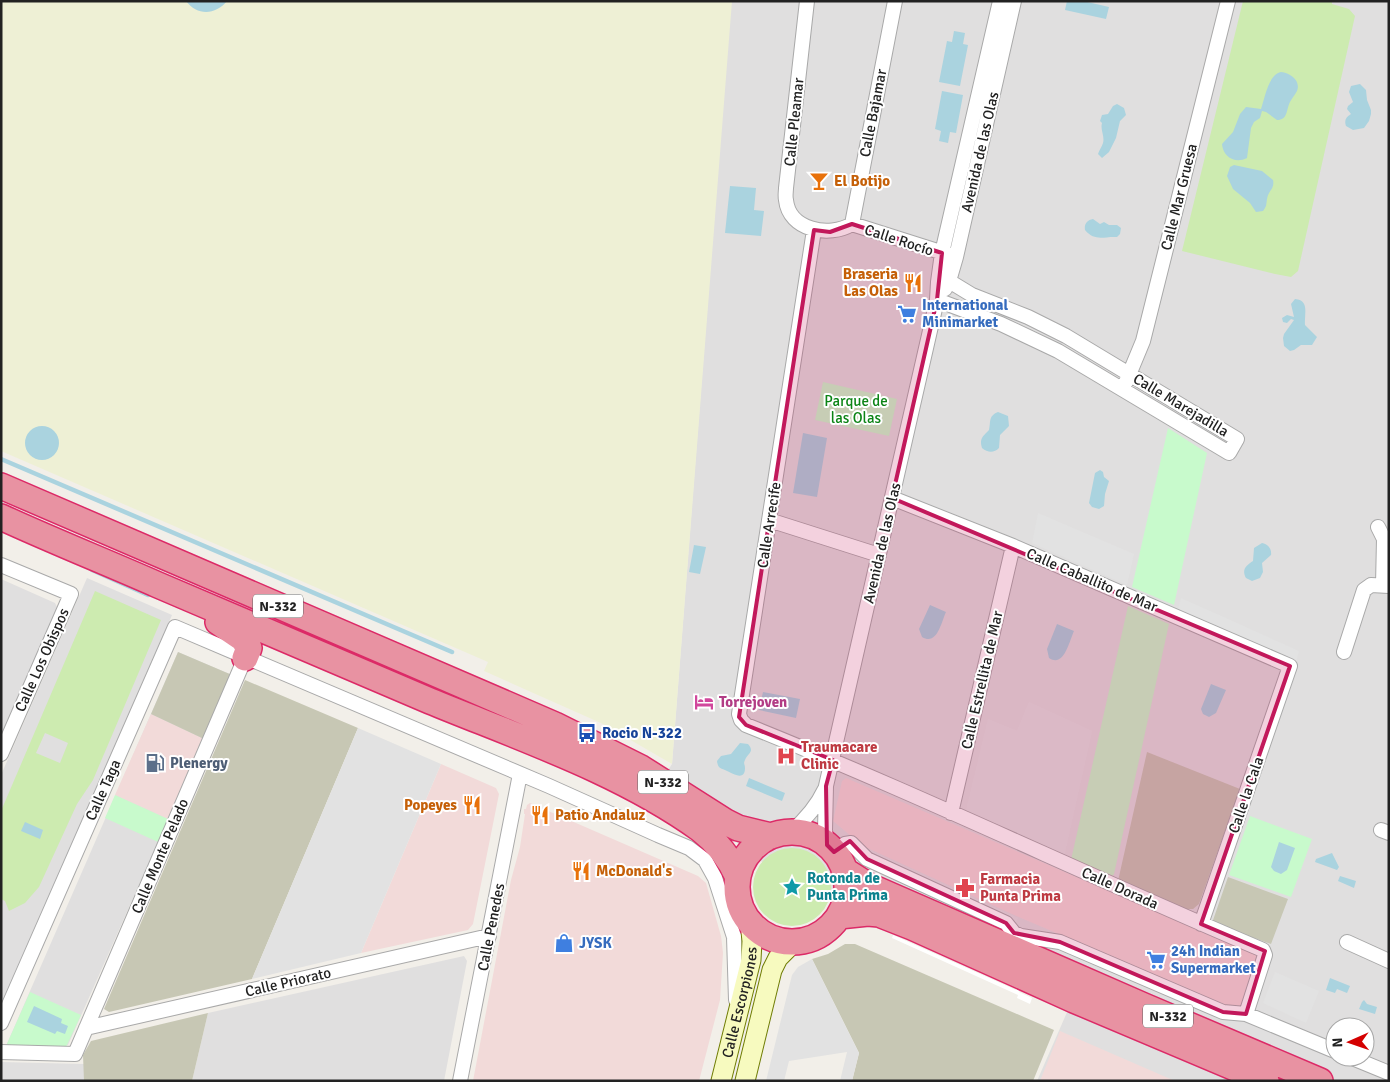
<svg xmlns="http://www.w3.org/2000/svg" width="1390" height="1082" font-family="Signika,sans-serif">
<rect width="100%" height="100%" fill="#f2efe9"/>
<!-- residential -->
<path fill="#e0dfdf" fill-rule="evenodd" d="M731,1H1389V1081H1037L1078,987L883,903L793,886L739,844L656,789L672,764ZM1335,1027H1365V1057H1335Z
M87,578L172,615L1,1006V775Z
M1,579L55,603L58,609L1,740Z
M178,652L232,675L68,1045L6,1046Z
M464,956L467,961L444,1081H192L208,1013Z
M1,1062L84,1064V1081H1Z"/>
<!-- commercial -->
<path fill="#f2dad9" d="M151,714L204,739L168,819L115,795Z
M441,764L496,788L499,794L473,924L468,930L361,953Z
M846,778L1263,957L1240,1011L1021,918L863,846L833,821L842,781Z
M530,803L698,876L706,883L721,936L723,953L720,1000L699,1081H473L511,880L520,847L525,814H524V809H526L527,805Z
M1060,1031L1175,1081H1040Z"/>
<!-- construction -->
<path fill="#c7c7b4" d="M178,652L232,675L204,739L151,714Z
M245,680L358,728L252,979L109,1012L104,1009Z
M1147,752L1240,789L1199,904L1193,909H1185L1118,881Z
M1228,877L1288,899L1271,944L1212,923Z
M845,944H855L1054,1030L1033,1081H852L859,1053L812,959L828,954Z
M208,1013L192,1081H84L83,1055L91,1041Z"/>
<!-- farmland -->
<path fill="#eef0d5" d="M1,1H732L672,764L603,724L484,671L488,662L1,451Z"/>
<!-- grass -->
<path fill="#cdebb0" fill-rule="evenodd" d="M1243,1H1332V4L1349,9L1355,16L1298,271L1291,277L1275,274L1182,251Z
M95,591L161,620L93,780L77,804L39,887L25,903L9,911L5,901L1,899V811ZM45,733L68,743L60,763L36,753Z
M753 887a39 39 0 1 1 78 0a39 39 0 1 1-78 0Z"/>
<!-- park -->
<path fill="#c8facc" d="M823,382L897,399L889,436L815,420Z
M1168,428L1207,453L1174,605L1132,587Z
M1128,606L1169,624L1114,874L1111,877L1071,860Z
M115,795L168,819L158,842L105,818Z
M1250,816L1312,839L1291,897L1229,875Z
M30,992L81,1015L66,1047L6,1046Z"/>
<!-- parking -->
<path fill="#e2e2e2" d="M1038,513L1134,554L1127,585L1032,543Z
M1181,598L1299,651L1296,662L1178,610Z
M1029,702L1092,731L1064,857L965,815L988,719L1017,731Z
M358,728L441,764L361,953L252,979Z
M863,847L1018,918L1009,935L863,867L850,855Z
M812,959L859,1053L852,1081H840L847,1052L789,1061L784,1081H766L792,975L798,967Z
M1275,972L1319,991L1306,1023L1263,1003Z"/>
<!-- water -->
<path fill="#aad3df" d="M186,1H227C216,15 197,16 186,1Z
M1067,1H1083L1109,7L1106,19L1065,10Z
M954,31L965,33L963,44L968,45L960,86L939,82L947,41L952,42Z
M1281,72C1291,73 1301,81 1297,91C1295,95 1292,98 1290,102C1286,110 1288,120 1277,120L1266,112L1262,111L1260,118L1254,122L1251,128L1247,158C1235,164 1223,157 1222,144L1233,132L1240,114L1246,107L1261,109C1265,98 1268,75 1281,72Z
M1360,84L1366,90L1367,100L1371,110V114L1369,121L1364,128L1353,130L1346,126C1344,120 1346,117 1351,114L1347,109L1348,106L1353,102L1349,92L1351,86Z
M942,91L963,95L956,133L950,132L948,143L939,141L941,131L935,129Z
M1117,104L1124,108L1126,115L1120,121L1116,138L1109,152L1102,158L1098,154C1099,150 1102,147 1103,143C1105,136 1100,130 1102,123L1100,121L1102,115L1108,114L1113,106Z
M1234,165L1262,171L1273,180C1275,189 1268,191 1267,199C1266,205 1267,206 1263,211L1256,212L1250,203L1233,189L1227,176L1230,167Z
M730,186L756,188L754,210L764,211L761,236L725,233Z
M1093,219L1100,224L1104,222L1109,225H1117L1121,228L1120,234L1117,237C1104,236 1095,242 1085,230C1084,224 1087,220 1093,219Z
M1295,299C1310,300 1304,315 1305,325L1317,337L1312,345H1301L1294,350L1290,351L1284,346L1283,338L1284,334L1294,320L1291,319L1287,323L1283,322L1282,318L1287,315L1294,317L1291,304Z
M998,412L1008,416L1009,426L1000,435L999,448C994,453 988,453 982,448C979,439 983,436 989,430C991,422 988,416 998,412Z
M25 443a17 17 0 1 1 34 0a17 17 0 1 1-34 0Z
M803,433L827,438L817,497L793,493Z
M1100,470L1103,472L1104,477L1109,481L1105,494L1104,506L1099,509L1092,507L1089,503L1095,473Z
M1262,543C1268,544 1272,549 1271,555L1262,563L1263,572L1260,578L1252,581L1246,578C1241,569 1247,565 1253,561L1254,548Z
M694,545L706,547L700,574L689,572Z
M930,605L946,612C941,623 937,646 922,637L919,629Z
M1057,624L1074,631C1069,642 1064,668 1049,658L1047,649Z
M1211,684L1226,690L1216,713L1209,717L1203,714L1201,709Z
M763,692L800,699L796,718L759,710Z
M740,743L748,744C755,752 748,753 745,760C743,764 745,764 745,768C745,782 732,773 727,771C721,768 718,769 717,761L721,756L731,754Z
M749,778L785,793L782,801L746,786Z
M25,822L43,830L40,839L21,831Z
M1279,842L1295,848L1287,870L1281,874L1274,871L1271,867Z
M1332,853L1339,867L1337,870L1315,862L1316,859Z
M1340,876L1356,881L1354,888L1338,881Z
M1330,978L1350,986L1347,993L1337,989L1335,993L1326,990Z
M1364,1000L1367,1004L1377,1007L1375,1014L1359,1009L1362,1002Z
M34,1006L62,1019L61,1023L68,1026L65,1034L57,1031L55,1034L27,1022Z"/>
<!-- pier -->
<path fill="#fff" d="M893,935L1016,990L1036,945L1040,946L1019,992L1032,998L1030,1004L1017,998L1018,995L892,938Z"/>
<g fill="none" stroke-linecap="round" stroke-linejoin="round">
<!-- stream -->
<path stroke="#aad3df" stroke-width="4.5" d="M1,459L452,652
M92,570L148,595"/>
<!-- street casing -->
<g stroke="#a9a9a9" stroke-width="16">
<path id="street" d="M807,1L786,188C786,191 785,196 786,200C789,230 829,238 852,224L956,257
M852,224L895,1
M814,230L739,714L741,720L746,725C921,795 1090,877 1263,950L1265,955L1246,1014
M945,289L949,281L956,257L1014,1
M937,300L1001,324L1058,351L1229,453L1237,439L1066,336L1028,317L972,295L949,281
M1126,382L1143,341L1228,1
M892,498L1013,546L1290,666L1201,924
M769,520L879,555
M1378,527L1384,539L1383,585
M1,565L71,594L1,754
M1344,652L1364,590L1371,585L1389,586
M951,813L1013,546
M1381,830L1389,833
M791,832C805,820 817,806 825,789
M827,845L825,830L826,786L937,300L938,282L942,253L1000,1
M834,852L845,844L851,843L867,859L1006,923L1014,933L1021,936L1060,942L1223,1012L1246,1014L1335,1051
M1347,942L1389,961
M1,1023L175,627L549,786L658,835L689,848L705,860L715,878L734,937L736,1000
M86,1028L489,936
M1,1052L75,1054L245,658
M1350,1057L1389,1073
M460,1081L520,774"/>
</g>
<!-- secondary casing -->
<g stroke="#707d05" stroke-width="21">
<g id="secondary">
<path id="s1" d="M721,1081L751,960L752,941L750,922"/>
<path d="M745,1081L772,970L778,958L794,942"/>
</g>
</g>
<!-- highway casing -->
<g stroke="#dc2a67" stroke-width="28">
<path id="highway" d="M1,486L555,725L641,768L726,822L738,828L771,836
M1,517C53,541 106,562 158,585C249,623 339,663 430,701C520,738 621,772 700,829C717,842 729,857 738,877
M218,622L243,639L249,648L245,658
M737 887a55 55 0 1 1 110 0a55 55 0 1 1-110 0Z
M844,870L869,886L1144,1006L1320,1081
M839,916L868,913L879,914L912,927L1074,1000L1266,1081"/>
</g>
<!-- street -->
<use href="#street" stroke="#fff" stroke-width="14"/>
<!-- secondary -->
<use href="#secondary" stroke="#f7fabf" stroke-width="19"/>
<!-- highway -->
<use href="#highway" stroke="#e892a2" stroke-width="25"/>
</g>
<!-- marked area -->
<path fill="#c2185b" fill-opacity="0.2" stroke="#c2185b" stroke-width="4" stroke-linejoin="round" d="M852,224L942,253L937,300L892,498L1290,666L1201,924L1265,951L1246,1014L1223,1012L1060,942L1014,933L1006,923L867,859L850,841L834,852L827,845L826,786L833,760L746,725L739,717L814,230L830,232Z"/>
<!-- icons -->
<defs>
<g id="bar-bare" transform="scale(1.5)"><path d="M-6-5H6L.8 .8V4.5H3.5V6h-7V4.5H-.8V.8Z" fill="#e8710a" stroke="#fff" stroke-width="2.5" paint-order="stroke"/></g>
<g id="restaurant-bare" transform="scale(1.5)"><path d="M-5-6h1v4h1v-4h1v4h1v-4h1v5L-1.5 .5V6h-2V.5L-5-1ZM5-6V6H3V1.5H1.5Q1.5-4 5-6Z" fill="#e8710a" stroke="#fff" stroke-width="2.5" paint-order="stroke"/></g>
<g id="supermarket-bare" transform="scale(1.5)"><path d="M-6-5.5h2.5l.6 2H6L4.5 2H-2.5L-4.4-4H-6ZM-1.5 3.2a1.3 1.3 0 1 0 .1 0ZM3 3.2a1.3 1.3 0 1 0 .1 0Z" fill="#3f7fe0" stroke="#fff" stroke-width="2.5" paint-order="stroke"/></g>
<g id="hotel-bare" transform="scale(1.5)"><path d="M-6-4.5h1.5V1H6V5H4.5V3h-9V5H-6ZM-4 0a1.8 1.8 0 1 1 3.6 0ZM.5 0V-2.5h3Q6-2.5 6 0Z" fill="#d1479c" stroke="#fff" stroke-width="2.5" paint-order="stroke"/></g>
<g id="bus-bare" transform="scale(1.5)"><path d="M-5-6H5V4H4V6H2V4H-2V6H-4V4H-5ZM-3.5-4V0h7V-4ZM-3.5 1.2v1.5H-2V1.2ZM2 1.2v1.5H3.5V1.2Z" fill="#1a4fb4" stroke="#fff" stroke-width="2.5" paint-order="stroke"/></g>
<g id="hospital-bare" transform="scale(1.5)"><path d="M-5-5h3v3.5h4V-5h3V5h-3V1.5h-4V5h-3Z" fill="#e0444e" stroke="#fff" stroke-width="2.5" paint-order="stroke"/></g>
<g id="fuel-bare" transform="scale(1.5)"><path d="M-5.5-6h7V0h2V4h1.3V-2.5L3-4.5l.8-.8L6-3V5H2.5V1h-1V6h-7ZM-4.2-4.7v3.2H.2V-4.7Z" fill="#5c6f8a" stroke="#fff" stroke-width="2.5" paint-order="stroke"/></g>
<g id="sight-bare" transform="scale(1.5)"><path d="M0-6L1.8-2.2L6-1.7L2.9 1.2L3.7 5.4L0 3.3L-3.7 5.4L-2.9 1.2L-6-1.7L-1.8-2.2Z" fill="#0f9aa8" stroke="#fff" stroke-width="2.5" paint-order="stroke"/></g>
<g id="pharmacy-bare" transform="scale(1.5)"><path d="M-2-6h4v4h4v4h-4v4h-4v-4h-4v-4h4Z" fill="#e0444e" stroke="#fff" stroke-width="2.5" paint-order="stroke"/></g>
<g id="shop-bare" transform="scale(1.5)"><path d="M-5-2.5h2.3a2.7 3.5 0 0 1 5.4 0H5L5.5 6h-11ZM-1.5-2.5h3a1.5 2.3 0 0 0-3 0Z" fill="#3f7fe0" stroke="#fff" stroke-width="2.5" paint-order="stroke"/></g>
</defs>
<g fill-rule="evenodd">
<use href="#bar-bare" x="819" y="181"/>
<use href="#restaurant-bare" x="913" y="283"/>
<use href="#supermarket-bare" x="907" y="314"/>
<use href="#hotel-bare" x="704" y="702"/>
<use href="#bus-bare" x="587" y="733"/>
<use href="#hospital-bare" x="786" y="756"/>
<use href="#fuel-bare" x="155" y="763"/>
<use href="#restaurant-bare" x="472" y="805"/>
<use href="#restaurant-bare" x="540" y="815"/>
<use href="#restaurant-bare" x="581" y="871"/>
<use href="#sight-bare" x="792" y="887"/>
<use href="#pharmacy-bare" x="965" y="888"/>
<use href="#shop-bare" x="564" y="943"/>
<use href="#supermarket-bare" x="1156" y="960"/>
</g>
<g text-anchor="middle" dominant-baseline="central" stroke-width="4" stroke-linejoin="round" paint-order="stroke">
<!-- shield labels -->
<g fill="#fff" stroke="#646464" stroke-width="1">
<rect x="253" y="594.5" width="50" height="23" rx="4"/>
<rect x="638" y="770.5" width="50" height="23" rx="4"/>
<rect x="1143" y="1004.5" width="50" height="23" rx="4"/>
</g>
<g font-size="14" font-weight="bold" fill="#222">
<text x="278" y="606">N-332</text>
<text x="663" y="782">N-332</text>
<text x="1168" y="1016">N-332</text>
</g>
<!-- street labels -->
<g font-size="15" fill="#222" stroke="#fff">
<text transform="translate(873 113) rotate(-79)">Calle Bajamar</text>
<text transform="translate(794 122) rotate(-84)">Calle Pleamar</text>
<text transform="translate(980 152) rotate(-77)">Avenida de las Olas</text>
<text transform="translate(1179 197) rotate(-76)">Calle Mar Gruesa</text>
<text transform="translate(899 240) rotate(18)">Calle Rocío</text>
<text transform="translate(1181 405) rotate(31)">Calle Marejadilla</text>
<text transform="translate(769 525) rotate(-81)">Calle Arrecife</text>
<text transform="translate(882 543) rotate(-77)">Avenida de las Olas</text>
<text transform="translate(1092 580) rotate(23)">Calle Caballito de Mar</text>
<text transform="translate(42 660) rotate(-66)">Calle Los Obispos</text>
<text transform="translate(982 680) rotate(-77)">Calle Estrellita de Mar</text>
<text transform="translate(103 790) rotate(-66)">Calle Taga</text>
<text transform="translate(1246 795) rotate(-71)">Calle la Cala</text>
<text transform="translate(160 856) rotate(-67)">Calle Monte Pelado</text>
<text transform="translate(1120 888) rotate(24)">Calle Dorada</text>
<text transform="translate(491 927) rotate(-79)">Calle Penedes</text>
<text transform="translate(288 982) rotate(-13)">Calle Priorato</text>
<text stroke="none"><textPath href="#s1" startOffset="81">Calle Escorpiones</textPath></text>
</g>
<!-- food labels -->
<g font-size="15" font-weight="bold" fill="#c56008" stroke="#fff" text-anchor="start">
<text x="834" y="181">El Botijo</text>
<text x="898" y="274" text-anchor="end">Braseria<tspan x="898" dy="17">Las Olas</tspan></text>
<text x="457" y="805" text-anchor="end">Popeyes</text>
<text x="555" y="815">Patio Andaluz</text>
<text x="596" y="871">McDonald's</text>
</g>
<!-- shop labels -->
<g font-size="15" font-weight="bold" fill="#366cbe" stroke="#fff" text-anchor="start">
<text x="922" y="305">International<tspan x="922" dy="17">Minimarket</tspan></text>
<text x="579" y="943">JYSK</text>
<text x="1171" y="951">24h Indian<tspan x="1171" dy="17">Supermarket</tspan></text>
</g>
<!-- park labels -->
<g font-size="15" fill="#0c8416" stroke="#fff">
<text x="856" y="401">Parque de<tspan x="856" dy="17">las Olas</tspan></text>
</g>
<!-- hotel labels -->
<g font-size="15" font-weight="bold" fill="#b23c85" stroke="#fff" text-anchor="start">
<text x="719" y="702">Torrejoven</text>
</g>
<!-- transit labels -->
<g font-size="15" font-weight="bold" fill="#164399" stroke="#fff" text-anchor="start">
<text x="602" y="733">Rocio N-322</text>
</g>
<!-- health labels -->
<g font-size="15" font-weight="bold" fill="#be3a42" stroke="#fff" text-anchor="start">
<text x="801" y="747">Traumacare<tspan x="801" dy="17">Clinic</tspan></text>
<text x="980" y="879">Farmacia<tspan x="980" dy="17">Punta Prima</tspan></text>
</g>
<!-- service labels -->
<g font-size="15" font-weight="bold" fill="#4e5e75" stroke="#fff" text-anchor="start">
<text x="170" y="763">Plenergy</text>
</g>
<!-- culture labels -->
<g font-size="15" font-weight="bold" fill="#0d838f" stroke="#fff" text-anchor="start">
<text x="807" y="878">Rotonda de<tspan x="807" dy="17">Punta Prima</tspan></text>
</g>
</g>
<!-- border -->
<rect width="1390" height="1082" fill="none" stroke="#222222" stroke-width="5"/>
<!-- north arrow -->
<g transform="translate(1350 1042) rotate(268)"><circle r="24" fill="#ffffff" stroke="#a7a7a7"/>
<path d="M0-4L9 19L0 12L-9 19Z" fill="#d40000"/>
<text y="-8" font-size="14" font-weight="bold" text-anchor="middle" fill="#222222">N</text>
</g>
</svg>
